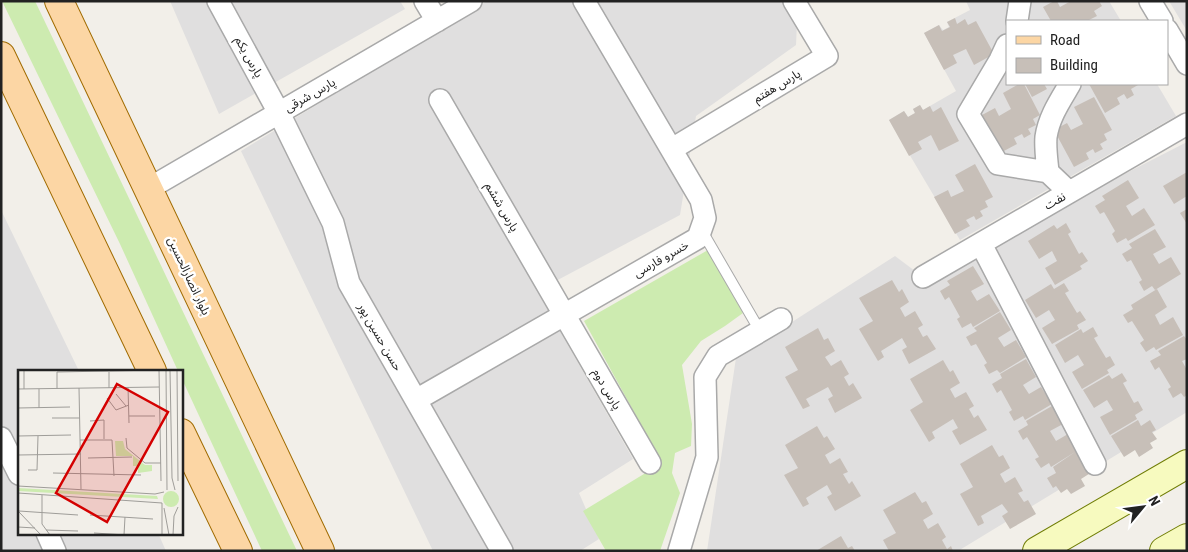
<svg xmlns="http://www.w3.org/2000/svg" width="1188" height="552" font-family="'Roboto Condensed','Noto Sans Arabic',sans-serif">
<rect width="100%" height="100%" fill="#f2efe9"/>
<!-- residential -->
<path fill="#e0dfdf" d="M170,1H400L405,9L219,114Z
M487,1H798L796,45L696,116L680,215L537,291L633,459L579,493L599,539L580,551H433L241,151Z
M966,1H1109L1121,21H1007V84H1157L1176,116L960,240L889,120L904,111L908,117L915,113L913,109L920,105L923,110L956,91L924,33L939,25L943,30L949,27L947,22L970,10Z
M1169,1H1187V31Z
M1187,142V412L958,551H707L736,358L895,256L923,277Z
M1,210L79,371H19V533H158L166,551H1Z"/>
<!-- grass -->
<path fill="#cdebb0" d="M2,1H35L297,551H262L181,377V371H178L120,244Z
M708,250L743,313L725,326L701,341L682,365L692,424L691,446L675,453L672,473L680,493L660,551H606L583,511L662,463L584,321Z"/>
<!-- building -->
<path fill="#c7bfb8" d="M1054,1H1057L1060,7L1071,1H1099L1102,6L1094,11L1097,16L1089,20L1090,21H1051L1043,7Z
M955,18L957,24L965,19L968,25L976,21L994,54L974,65L966,49L953,55L957,63L944,70L924,33L939,25L942,31L950,27L947,22Z
M1019,84H1024L1040,115L1033,119L1036,125L1028,129L1031,134L1024,138L1022,134L1014,138L1017,144L1002,152L982,115L995,108L999,116L1011,109L1003,93Z
M1025,84H1044L1047,89L1032,97Z
M1089,84H1138V85L1131,89L1134,95L1127,99L1124,94L1117,98L1120,104L1105,113Z
M1094,97L1112,130L1104,134L1107,140L1100,144L1103,149L1095,153L1093,149L1086,153L1089,159L1074,167L1054,130L1067,123L1071,130L1083,124L1074,107Z
M920,105L923,110L930,106L933,112L941,107L959,141L939,151L931,135L918,142L922,149L909,156L889,120L904,111L908,117L915,113L913,109Z
M975,164L993,197L985,201L988,207L980,211L983,216L976,220L974,216L966,220L970,226L955,234L934,197L948,190L951,197L964,191L955,175Z
M1187,172V196L1174,204L1163,186Z
M1128,180L1139,198L1126,206L1132,216L1144,208L1155,225L1128,241L1126,238L1117,243L1112,234L1115,231L1104,212L1100,214L1095,206L1105,200L1102,196Z
M1187,209V224L1180,213Z
M1066,223L1071,232L1068,234L1079,254L1082,252L1088,261L1080,266L1082,269L1055,285L1045,268L1057,261L1052,251L1039,259L1028,241L1054,225L1057,229Z
M1155,229L1166,247L1153,254L1159,264L1171,257L1181,274L1155,290L1152,286L1144,291L1139,282L1142,280L1131,260L1127,262L1122,254L1132,248L1129,244Z
M973,266L984,284L971,291L977,301L989,294L1000,311L973,327L971,323L962,328L957,319L960,317L949,297L945,300L940,291L950,285L947,281Z
M892,280L899,292L902,289L909,302L900,308L905,317L915,311L923,325L918,328L923,337L927,335L936,349L909,364L902,350L907,347L902,338L881,351L884,357L878,361L859,329L873,321L859,298Z
M1064,283L1069,291L1065,293L1077,313L1080,311L1086,320L1077,325L1079,329L1052,344L1042,328L1055,320L1049,310L1036,318L1025,300L1051,284L1054,289Z
M1157,289L1167,307L1155,315L1160,325L1173,317L1183,335L1156,350L1154,347L1146,352L1140,343L1144,340L1132,321L1128,323L1123,315L1133,309L1131,305Z
M1000,312L1011,330L998,338L1004,347L1016,340L1026,357L1000,373L997,370L989,374L984,365L987,363L976,344L971,346L966,337L977,331L974,328Z
M1093,327L1098,336L1094,338L1106,358L1110,356L1115,365L1107,370L1109,373L1082,389L1072,372L1084,365L1078,355L1065,363L1055,345L1081,329L1083,333Z
M818,328L824,340L828,338L835,351L825,357L831,366L841,360L849,374L844,377L849,386L853,383L862,398L835,413L828,399L833,396L828,387L806,399L810,406L803,409L785,377L798,370L785,347Z
M1184,336L1187,340V359L1182,361L1187,370V395L1184,397L1181,393L1173,398L1168,389L1171,387L1159,367L1155,370L1150,361L1161,355L1158,351Z
M1026,359L1036,377L1023,385L1029,394L1041,387L1052,404L1025,420L1023,416L1014,421L1009,412L1012,410L1001,390L997,393L992,384L1002,378L1000,374Z
M943,360L950,372L953,370L960,383L950,389L955,398L966,392L974,406L969,409L974,418L978,415L987,430L960,445L952,431L958,428L953,419L932,432L935,438L929,442L910,410L923,402L910,379Z
M1122,373L1127,381L1123,383L1134,403L1138,401L1143,410L1135,415L1137,419L1110,435L1100,417L1113,410L1107,400L1094,408L1083,390L1109,375L1112,379Z
M1052,406L1063,424L1050,431L1056,441L1068,434L1092,472L1081,479L1085,486L1071,494L1067,489L1061,493L1056,486L1053,488L1047,478L1056,473L1053,467L1075,452L1051,467L1049,463L1041,468L1035,459L1039,457L1027,437L1023,440L1018,431L1028,425L1026,421Z
M1138,420L1141,426L1150,420L1156,430L1152,432L1157,439L1150,443L1153,448L1139,457L1135,450L1124,457L1111,436Z
M817,426L824,438L827,436L835,449L825,455L830,464L840,458L848,472L843,474L849,484L852,481L861,496L835,511L827,497L832,494L827,485L806,498L809,504L803,507L784,475L798,468L785,445Z
M992,445L999,457L1003,455L1010,468L1000,474L1005,483L1015,477L1023,491L1018,493L1024,502L1028,500L1036,514L1010,529L1002,516L1008,512L1002,504L981,516L984,523L978,526L960,494L973,487L960,464Z
M915,492L922,503L926,501L933,514L923,520L928,529L938,523L946,537L942,540L947,549L951,546L953,551H889L883,540L896,533L883,510Z
M841,536L848,548L852,546L855,551H816Z"/>
<g fill="none" stroke-linecap="round" stroke-linejoin="round">
<!-- lane casing -->
<g stroke="#a9a9a9" stroke-width="12">
<path id="lane" d="M702,231L760,331"/>
</g>
<!-- street casing -->
<g stroke="#a9a9a9" stroke-width="24">
<path id="street" d="M218,1L279,113L333,223L349,283L502,551
M425,1L437,21
M1150,1L1162,21
M1017,21L1020,1
M1167,30L1187,64
M1007,45L1000,60L968,114L998,164L1048,172L1069,192
M440,100L650,463
M672,149L827,56L794,1
M1048,172C1047,161 1045,148 1046,137C1049,117 1060,101 1070,84
M148,189L471,1
M981,244L1095,464
M923,277L1187,124
M416,400L698,238L705,218L701,200L584,1
M1,438L19,474
M47,533L55,551
M679,551L707,457L705,377L718,356L781,319"/>
</g>
<!-- secondary casing -->
<g stroke="#707d05" stroke-width="30">
<path id="secondary" d="M1037,551L1187,464
M1164,551L1187,538"/>
</g>
<!-- primary casing -->
<g stroke="#a06b00" stroke-width="30">
<path id="primary" d="M59,1L320,551
M1,56L152,371
M181,433L238,551"/>
</g>
<!-- lane -->
<use href="#lane" stroke="#fff" stroke-width="10"/>
<!-- street -->
<use href="#street" stroke="#fff" stroke-width="21"/>
<!-- secondary -->
<use href="#secondary" stroke="#f7fabf" stroke-width="28"/>
<!-- primary -->
<use href="#primary" stroke="#fcd6a4" stroke-width="28"/>
</g>
<g text-anchor="middle" dominant-baseline="central" stroke-width="5" stroke-linejoin="round" paint-order="stroke">
<!-- street labels -->
<g font-size="12" fill="#222" stroke="#fff">
<text transform="translate(249 57) rotate(61)">پارس یکم</text>
<text transform="translate(777 86) rotate(-31)">پارس هفتم</text>
<text transform="translate(310 95) rotate(-30)">پارس شرقی</text>
<text transform="translate(1055 201) rotate(-30)">نفت</text>
<text transform="translate(502 207) rotate(60)">پارس ششم</text>
<text transform="translate(661 259) rotate(-30)">خسرو فارسی</text>
<text transform="translate(189 276) rotate(65)">بلوار انصارالحسین</text>
<text transform="translate(380 337) rotate(60)">حسن حسین پور</text>
<text transform="translate(607 389) rotate(60)">پارس دوم</text>
</g>
</g>
<!-- overview -->
<g transform="translate(18 370)">
<rect width="165" height="165" fill="#f2efe9"/>
<path d="M97,71H105L107,79L127,95H134V101L120,103V96H115V86H98ZM0,118L139,126L140,129L0,121ZM145 129a8 8 0 1 1 16 0a8 8 0 1 1-16 0Z" fill="#cdebb0"/>
<path fill="none" stroke="#9f9d99" stroke-width="1" d="M6,0V19M141,0L143,111M148,0L149,120M152,0L154,108L157,120M159,0L160,111M39,2L141,0M39,2V19M91,2V18M110,17L111,53M61,18L63,119M0,19L141,17M21,19V38M98,24L108,36M89,28L98,40L111,35M0,38L52,37M111,46H137M34,48H62M72,51L86,50V69M0,66L53,65M108,68L109,78L127,93H143M62,70H94L96,106M0,85L63,84M70,88L114,87M10,100H19L20,66M35,103L123,105M0,116L137,124L146,122M0,123L144,133V165M24,125V154L32,165M146,138L151,165M1,141L60,145M1,142L23,165M72,145L135,149M0,157L17,158M28,160L60,161M76,163L108,165M106,165L107,147M155,165L156,146L160,137"/>
<path fill="#d40000" fill-opacity="0.15" stroke="#d40000" stroke-width="2.5" d="M99,14L150,42L89,152L38,123Z"/>
<rect width="165" height="165" fill="none" stroke="#222" stroke-width="2.5"/>
</g>
<!-- border -->
<rect width="1188" height="552" fill="none" stroke="#222222" stroke-width="5"/>
<!-- legend -->
<rect x="1006" y="20" width="162" height="65" fill="#ffffff" stroke="#a7a7a7"/>
<rect x="1016" y="36" width="25" height="8" fill="#fcd6a4" stroke="#a7a7a7"/>
<text x="1050" y="45" font-size="15" fill="#222222">Road</text>
<rect x="1016" y="58" width="25" height="15" fill="#c7bfb8" stroke="#a7a7a7"/>
<text x="1050" y="70" font-size="15" fill="#222222">Building</text>
<!-- north arrow -->
<g transform="translate(1143 507) rotate(61)" stroke="#ffffff" stroke-width="4" paint-order="stroke">
<path d="M0-4L9 19L0 12L-9 19Z" fill="#222222"/>
<text y="-8" font-size="14" font-weight="bold" text-anchor="middle" fill="#222222">N</text>
</g>
</svg>
